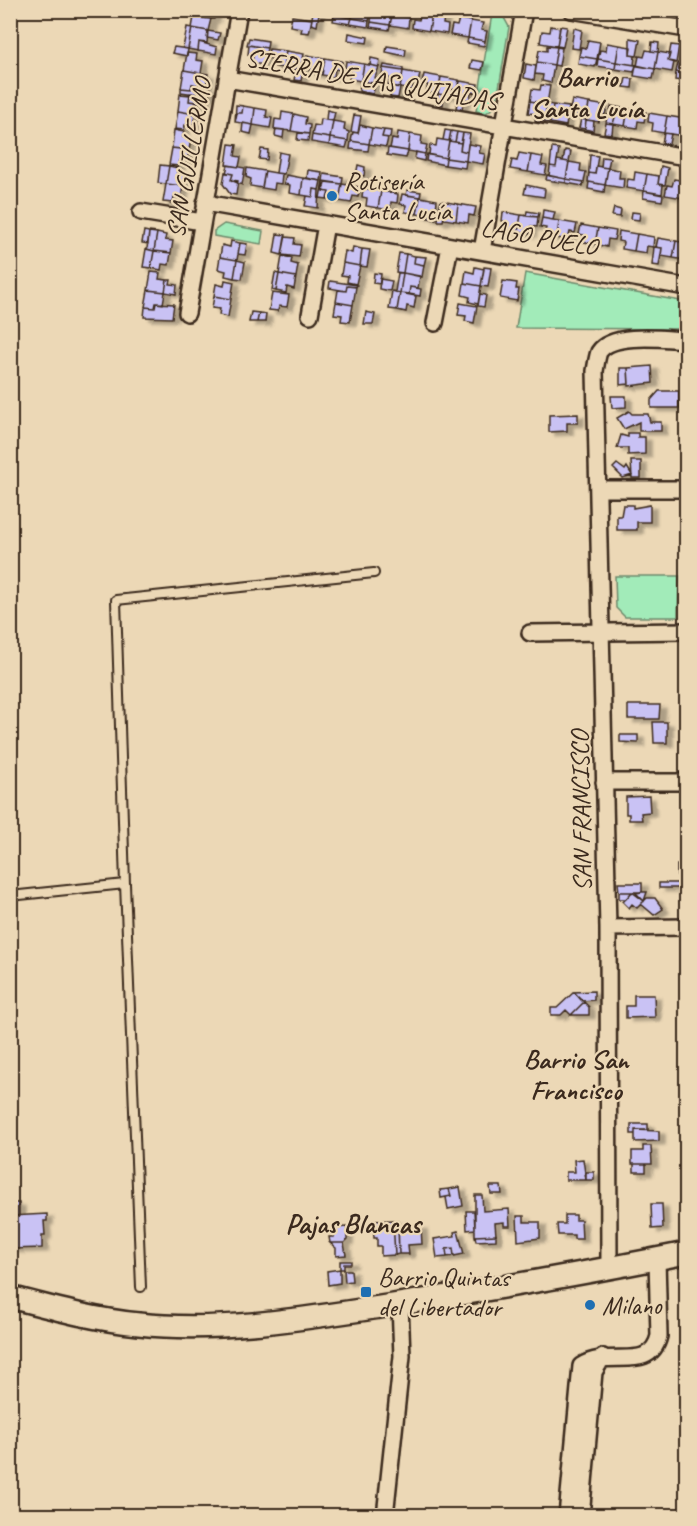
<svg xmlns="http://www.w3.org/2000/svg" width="697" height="1526" font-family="Caveat,sans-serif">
<defs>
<filter id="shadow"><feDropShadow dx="6" dy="3.5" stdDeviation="1.5" flood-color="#0004"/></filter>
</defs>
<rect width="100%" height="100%" fill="#ecd8b6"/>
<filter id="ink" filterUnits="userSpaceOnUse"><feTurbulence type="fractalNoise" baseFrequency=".0167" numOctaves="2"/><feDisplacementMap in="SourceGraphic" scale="12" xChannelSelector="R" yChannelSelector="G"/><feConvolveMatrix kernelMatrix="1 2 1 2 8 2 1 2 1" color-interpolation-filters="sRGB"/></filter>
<g filter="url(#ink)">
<!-- green -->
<path fill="#a2ebb9" stroke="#6e8a6c" stroke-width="1.5" d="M492,14L503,16L509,27L496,106L486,113L476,111Z
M224,224L263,231L261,244L214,236V231Z
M525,273L686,302V329L516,328Z
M615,576H679L678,617H625L616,608Z"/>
<!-- building -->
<path fill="#c9c2f4" stroke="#3b2a1e" stroke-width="1.5" filter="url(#shadow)" d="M215,10L214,19L203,18L204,12L195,11Z
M335,10H353L352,18L334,15Z
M353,10L371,12L369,21L352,18Z
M380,10H393L390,25L371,22L372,12L380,13Z
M393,10H405L404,17L409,18L408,28L390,25Z
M195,11L204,12L203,18L211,19L208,31L192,28Z
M313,12L319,13L317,26L311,24Z
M420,12L432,14L429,31L412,28L413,19L419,20Z
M432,14L444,16L443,24L448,25L447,34L429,31Z
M334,15L352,18L350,24L333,21Z
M292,16L312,19L309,33L301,32L302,28L290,26Z
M352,18L369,21L368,27L350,24Z
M459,19L471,21L468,38L450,35L452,25L457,26Z
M471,21L483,23L481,30L487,31L485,41L468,38Z
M371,22L390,25L389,30L370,27Z
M551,26L560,28L557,46L540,43L542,31L550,32Z
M560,26L567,27L563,47L557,46Z
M187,27L192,28L188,49L183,48Z
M192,28L208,31L207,43L199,42L198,51L188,49Z
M574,28L582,30L579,49L571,48Z
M208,31L220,33L218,40L207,38Z
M349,33L368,37L367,43L348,40Z
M249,38L268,41L267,48L247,45Z
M468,38L485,41L484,46L467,43Z
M630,38L640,40L637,56L630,55Z
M588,40L600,42L597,59L579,56L581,47L586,48Z
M199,42L217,47L216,54L198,51Z
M652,42L659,43L658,52L651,51Z
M607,43L619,45L616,62L598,59L600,50L606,51Z
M249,45L267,48L264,65L252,63L253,56L248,55Z
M619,45L631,47L630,55L635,56L634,65L616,62Z
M671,45L679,46L676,63L668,61Z
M387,46L406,49L405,56L386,52Z
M547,46L557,47L554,65L537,62L539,50L547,51Z
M174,47L188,49L187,56L172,53Z
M557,47L562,48L559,66L554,65Z
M269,49L286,51L283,68L271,66L273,59L267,58Z
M646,50L658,52L655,69L637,66L639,56L644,57Z
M286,51L304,54L302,64L297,63L295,70L283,68Z
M658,52L670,54L668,61L674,62L672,72L655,69Z
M187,53L197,54L196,60L203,61L201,73L184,70Z
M307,55L325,58L322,75L310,73L311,65H306Z
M579,56L597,59L595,67L578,64Z
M684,56L686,74L676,72L678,63L683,64Z
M325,58L342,61L341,70L335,69L334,77L322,75Z
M371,58L380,60L379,67L370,65Z
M598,59L616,62L615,69L597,66Z
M472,60L484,62L482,70L470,68Z
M346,61L364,64L361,81L349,79L350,72L345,71Z
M537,62L554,65L551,83L542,81L543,75L535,74Z
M616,62L636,65L634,72L615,69Z
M297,63L304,64L301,81L294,80Z
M364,64L379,67L373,83L361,81Z
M526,64L536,66L534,80L524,78Z
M384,65L403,68V71L383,68Z
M636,65L655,69L653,79L634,76Z
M383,68L403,71L400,88L388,86L389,78L382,77Z
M184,70L201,73L199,85L192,84L191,89L181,88Z
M403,71L420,74L418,83L413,82L412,90L400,88Z
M676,72L683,73L682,81L675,80Z
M201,73L208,74L206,86L199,85Z
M424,74L441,77L438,94L426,92L428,85L422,84Z
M441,77L459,80L457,90L452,89L450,96L438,94Z
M626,78L633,79L632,88L624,87Z
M361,81L375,84L373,94L359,91Z
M460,81L478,84L476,93L471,92L470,100L458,98Z
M192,84L210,87L209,96L181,92V88L191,89Z
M541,85L550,86L547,104L530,101L532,89L540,90Z
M392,86L400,88L398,98L390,97Z
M190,93L205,95L204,103L189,101Z
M180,94L190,95L189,101L196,102L195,114L178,111Z
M438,94L444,95L443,105L437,104Z
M458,98L464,99L462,109L456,108Z
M572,100L589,103L586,120L575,118L576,110L570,109Z
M530,101L547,104L544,122L535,121L536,114L528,113Z
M589,103L607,106L605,115L600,114L599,122L586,120Z
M547,104L553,105L550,123L544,122Z
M236,105L243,106L242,113H237L235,122Z
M553,105L569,107L566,126L550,123Z
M243,106L255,108L253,125L235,122L237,113H242Z
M611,106L628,109L625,126L613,124L615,117L609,116Z
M255,108L267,110L266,117L272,118L270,128L253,125Z
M628,109L646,112L644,122L638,121L637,128L625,126Z
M327,110L335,112L333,121L326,120Z
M178,111L195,114L193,126L185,125L184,130L175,129Z
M282,112L294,114L291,131L274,129L275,119L281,120Z
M649,113L667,116L664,133L652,131L653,123L648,122Z
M294,114L306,117L305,124L310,125L309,134L291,131Z
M354,115L361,116L358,133L351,132Z
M607,115L615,117L613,124L606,123Z
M667,116L686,119L684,136L664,133Z
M321,119L333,121L330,138L312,135L314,125L320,126Z
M581,119L586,120L585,129L579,128Z
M586,120L594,121L593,131L585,129Z
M333,121L345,123L344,130L349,132L348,141L330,138Z
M243,123L253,125L251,134L242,132Z
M606,123L613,124L612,134L604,133Z
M360,125L372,128L369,144L351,141L353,132L358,133Z
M372,128L384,130L382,137L388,138L386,147L369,144Z
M276,129L284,130L283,138L275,136Z
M174,130L184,132L183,137L191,138L189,150L172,148Z
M384,130L391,131L390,138L382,137Z
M445,130L451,131L449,141L443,140Z
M451,131L457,132L455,142L449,141Z
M398,132L410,134L408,151L390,148L392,139L397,140Z
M457,132L463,133L461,143L455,142Z
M298,133L309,134L308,141L297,140Z
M463,133L470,134L467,152L460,150Z
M664,133L671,134L669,144L662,143Z
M410,134L422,136L421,144L427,145L425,154L408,151Z
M312,135L330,138L329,145L311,142Z
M330,138L348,141L346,148L329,145Z
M437,139L449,141L446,158L429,155L430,145L436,146Z
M351,141L369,144L368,151L350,149Z
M449,141L461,143L460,150L467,152L466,161L446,158Z
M229,144L237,145L235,156L241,157L239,167L226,165Z
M468,144L481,146L479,153L485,154L483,164L466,161Z
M172,148L189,150L187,162L179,161V166L169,165Z
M388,148L408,151L406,158L387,155Z
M552,148L559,149L556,167L550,166L549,176Z
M261,149L268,150L267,160L259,159Z
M565,150L571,151L569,162L563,161Z
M279,152L288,154L284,174L276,173Z
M416,152L425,154L424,161L415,159Z
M519,153L531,155L528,172L510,169L512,160L517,161Z
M427,154L446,158L445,165L426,161Z
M531,155L543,157L541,165L547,166L545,175L528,172Z
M590,155L598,156L595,174L589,173L588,182Z
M602,157L610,158L608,168L601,167Z
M446,158L466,161L465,168L445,165Z
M557,160L569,162L566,179L549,176L550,166L556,167Z
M569,162L581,164L580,171L586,172L584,182L566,179Z
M160,165L169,166L166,184L158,183Z
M228,165L245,168L242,185L231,180L233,174L226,173Z
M358,165L365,167L364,176L356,175Z
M169,166L178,168L177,173L185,174L183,186L166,184Z
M596,166L608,168L605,185L588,182L589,173L595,174Z
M661,166L668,168L665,185L658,184Z
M247,168L265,171L262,188L250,186L251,179L246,177Z
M608,168L620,170L619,178H624L623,188L605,185Z
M308,170L322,172L321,181L307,178Z
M265,171L282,174L281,184L275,183L274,190L262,188Z
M225,172L233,174L231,180L238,181L236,195L230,194L223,184Z
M635,172L647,174L644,191L626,188L628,179L634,180Z
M324,174L343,177L342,184L323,181Z
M647,174L659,176L658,184L663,185L662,194L644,191Z
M286,175L303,178L301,195L289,193L290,185L284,184Z
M547,175L566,179V183L546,180Z
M303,178L321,181L319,190L314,189L313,197L301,195Z
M566,179L584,182L583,186L566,183Z
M674,179L686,181L683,198L665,195L667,185L672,186Z
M323,181V191L329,192L327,199L320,198Z
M325,182L342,184L339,201L327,199L329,192L323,191Z
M589,182L605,185L604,192L588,189Z
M166,184L183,186L181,198L174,197L173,203L163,202Z
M342,184L360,187L358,197L353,196L351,203L339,201Z
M526,185L545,189L544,197L524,194Z
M363,188L381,191L378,208L366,206L367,198L362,197Z
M314,189L319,190L318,208L305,206L307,196L313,197Z
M407,190L421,192L420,197L406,195Z
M381,191L398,194L397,203L391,202L390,210L378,208Z
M644,191L663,195L662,201L643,198Z
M402,194L420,197L417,214L405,212L406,205L400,204Z
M420,197L437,200L436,210L430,209L429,216L417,214Z
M441,201L458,204L456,221L444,219L445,211L439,210Z
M458,204L476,207L474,216L469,215L468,223L456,221Z
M614,208L621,210L620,217L612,216Z
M430,209L438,210L436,219L428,218Z
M439,210L445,211L443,221H438Z
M543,210L555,212L553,220L542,218Z
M527,211L539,213L538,217L526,216Z
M503,212L521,215L518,232L506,230L507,222L502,221Z
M632,212L640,213L639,220L631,219Z
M521,215L538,217L537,227L531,226L530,234L518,232Z
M542,218L559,221L557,238L544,236L546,228L540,227Z
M559,221L577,224L575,233L570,232L568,240L557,238Z
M581,225L598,228L595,244L583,242L584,235L579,234Z
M598,228L616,231L614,240L608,239L607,247L595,244Z
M144,231L149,232L148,244L142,243Z
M619,231L637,234L634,251L622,249L623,242L618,241Z
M149,232L157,233L154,251L147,249Z
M157,233L166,235L165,240L173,241L171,253L154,251Z
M277,234L286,235L282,255L274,253Z
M637,234L654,237L653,247L647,246L646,253L634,251Z
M285,237L295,238L294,244L301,245L299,257L282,255Z
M658,238L676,241L673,258L661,256L662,248L656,247Z
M231,241L240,243L237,260L220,257L222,245L230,247Z
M676,241L686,243L685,260L673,258Z
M240,243L247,244L245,255L238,254Z
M353,247L362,249L360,266L343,263L345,251L352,253Z
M654,247L662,248L659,266L652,265Z
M146,249L154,251L151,268L143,267Z
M362,249L370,250L367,267L360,266Z
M154,251L171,253L169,265L162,264L161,270L151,268Z
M399,253L406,254L403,273L396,272Z
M406,254L415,256L414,263L424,265L422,277L403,273Z
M282,256L292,258L291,263L298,265L296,277L279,274Z
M415,256L426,257L424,265L414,263Z
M220,257L237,260L234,278L225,276L226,271L218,269Z
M237,260L245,262L242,279L234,278Z
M343,263L360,266L356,284L347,282L348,276L341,275Z
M475,267L484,269L481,286L464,283L466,271L474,273Z
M484,267L491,268L488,287L481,286Z
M151,272L160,273L159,279L167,280L165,292L148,290Z
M275,273L279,274L276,291L272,290Z
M374,273L381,274L380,284L373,283Z
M398,273H403L400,293L395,292Z
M403,273L420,276L418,288L410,287L409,294L400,293Z
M279,274L296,277L294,289L287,287L286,293L276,291Z
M380,279L392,281L390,291L379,289Z
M167,280H171L170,284L177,285L176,294L165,292Z
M225,280L234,282L231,299L214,296L216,284L224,286Z
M330,281L357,285L356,287L347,286L346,291L329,288Z
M503,281L517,283L516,289H519L517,301L500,298Z
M464,283L481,286L478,304L469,302L470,297L462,295Z
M347,286L356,287L353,305L336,302L338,290L346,291Z
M410,287L421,289L420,296L409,294Z
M148,290L165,292L163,304L156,303L155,308L145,307Z
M392,291L400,293L397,310L389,309Z
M272,293L289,295L287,307L279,306L278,311L269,310Z
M400,293L416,296L414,308L407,306L406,312L397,310Z
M480,294L486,295L484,307L478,306Z
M214,296L231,299L228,317L219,315L220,309L212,308Z
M336,302L353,305L350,322L341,321L342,315L334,314Z
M156,303L174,304L172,318L144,317L145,307L155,308Z
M460,303L477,306L474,323L465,321L466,316L458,315Z
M251,312L259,313L257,322H249Z
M366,312L375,314L373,324H364Z
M259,313L266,314L265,322H257Z
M652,366L653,383L629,386L628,368Z
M620,368H628L629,384L620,385Z
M659,391H679V408H651V400Z
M611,396H626V407L612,408Z
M629,411L632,414H648L650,422H661V431H639V422L624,429L617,418Z
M578,414V423H567V431L549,432V415Z
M628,433H638V437H645V454L628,455V448H617L621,435L628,437Z
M631,461H641V478H632Z
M617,464L625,470L627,467L632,475L623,478L613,468Z
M623,505H633V508L650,505V522H637V530H617V516H621Z
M628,705H660L659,719H628Z
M653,722H667V743H654Z
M620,735H638V743L620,742Z
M649,796L650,812L641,813L642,820H629V814H626V797Z
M677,865H683V875H677Z
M618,883H642V892H619Z
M659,883H678V888H659Z
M619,892H632L626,899H619Z
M632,892L644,901L637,908L632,904L629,908L623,902Z
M642,892H647L644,901L636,893Z
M647,898H655L663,909L654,915L641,904Z
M594,991V1000L582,1001L574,992Z
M574,992L584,1002L571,1015L566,1010L561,1015H551V1008H557Z
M634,995H654L655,1017L626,1018V1006H634Z
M584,1002L589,1007V1015H571Z
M631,1124H648V1130H635V1134H631Z
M635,1130L659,1131V1141L635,1142Z
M643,1146H651L652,1164H632V1151H643Z
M583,1159L586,1180H566V1172H575L574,1160Z
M634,1164H646V1172H634Z
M586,1172H594V1180H586Z
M490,1186H501L502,1194H491Z
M460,1187L463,1206L448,1209L446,1197L451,1196L449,1189Z
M449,1189L451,1196L441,1198L440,1190Z
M475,1195H482L483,1211L509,1209L510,1226H504V1222L495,1223L496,1235L475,1236Z
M10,1203H19V1216H10Z
M651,1204H662L663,1228L652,1229Z
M466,1211H474L475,1229L467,1230Z
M686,1211V1230L682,1231V1212Z
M47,1214V1221H44L45,1235H42V1248L10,1249V1216Z
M565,1215H576V1220H581L582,1239H574V1235H558L557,1224H565Z
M517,1216H524V1222H540V1238L518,1241Z
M393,1220L395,1255L381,1256V1246H377V1238H374L373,1221Z
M393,1221H398L399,1254L395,1255Z
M421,1226L422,1244L408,1245L409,1254H399L398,1227Z
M347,1227V1240L344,1243H330L329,1237H334L333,1228Z
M458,1231L464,1254L454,1256L453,1248L446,1249L447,1257L437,1258L434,1239L455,1236L454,1232Z
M496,1235V1240L476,1241L475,1236Z
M330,1243H344L346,1255L336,1256V1248Z
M453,1248L454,1256L447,1257L446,1249Z
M340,1261H351V1264H344V1269H340Z
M340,1269V1283L328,1285L327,1271Z
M344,1270H351L352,1281L345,1282Z"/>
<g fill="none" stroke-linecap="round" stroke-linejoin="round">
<!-- service casing -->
<g stroke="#3b2a1e" stroke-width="12">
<path id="service" d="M10,896L125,884
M141,1287L125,884L116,600L374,573"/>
</g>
<!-- minor casing -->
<g stroke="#3b2a1e" stroke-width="20">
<path id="minor" d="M571,10L686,29
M227,79L686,157
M205,203L686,287
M141,212L202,222
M482,251L524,10
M187,313L239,10
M310,315L326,224
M435,323L450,246
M598,489H686
M530,633L686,631
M604,782H686
M608,928L686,927
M609,1269L608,928L595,371C596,366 597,357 599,352C612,332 665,339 686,340
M385,1516L402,1356L400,1304
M567,1516L581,1366C609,1347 650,1374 659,1336L657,1259
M581,1516L594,1372L603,1357"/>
</g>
<!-- secondary casing -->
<g stroke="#3b2a1e" stroke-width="26">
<path id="secondary" d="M10,1297C52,1308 96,1320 139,1324C221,1333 307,1318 387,1306C488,1290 587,1273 686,1253"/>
</g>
<!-- service -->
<use href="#service" stroke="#ecd8b6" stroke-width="8"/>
<!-- minor -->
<use href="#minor" stroke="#ecd8b6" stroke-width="15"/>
<!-- secondary -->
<use href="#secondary" stroke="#ecd8b6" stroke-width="21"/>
</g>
</g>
<!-- markers -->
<g fill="#1f6fb2" stroke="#ecd8b6" stroke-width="2">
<circle cx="332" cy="196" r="6"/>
<rect x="360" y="1286" width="12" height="12" rx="3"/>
<circle cx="590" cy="1305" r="6"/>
</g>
<g text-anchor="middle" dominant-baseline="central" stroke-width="4.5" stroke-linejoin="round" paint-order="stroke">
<!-- street labels -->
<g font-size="26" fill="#3b2a1e" stroke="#ecd8b6">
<text transform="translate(372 79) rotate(10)">SIERRA DE LAS QUIJADAS</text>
<text transform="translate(189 158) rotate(-80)">SAN GUILLERMO</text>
<text transform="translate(539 237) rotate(10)">LAGO PUELO</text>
<text transform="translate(581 811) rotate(-91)">SAN FRANCISCO</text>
</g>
<!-- poi labels -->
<g font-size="26" fill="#3b2a1e" stroke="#ecd8b6" text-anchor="start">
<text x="344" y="181">Rotisería<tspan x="344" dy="30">Santa Lucía</tspan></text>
<text x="378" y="1277">Barrio Quintas<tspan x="378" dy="30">del Libertador</tspan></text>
<text x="602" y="1305">Milano</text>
</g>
<!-- neighbourhood labels -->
<g font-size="27" font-weight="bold" fill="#3b2a1e" stroke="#ecd8b6">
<text x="587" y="77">Barrio<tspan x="587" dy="31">Santa Lucía</tspan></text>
<text x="576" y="1059">Barrio San<tspan x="576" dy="31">Francisco</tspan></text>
</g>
<!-- quarter labels -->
<g font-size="28" font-weight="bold" fill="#3b2a1e" stroke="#ecd8b6">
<text x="353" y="1223">Pajas Blancas</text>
</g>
</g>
<!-- margin -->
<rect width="697" height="1526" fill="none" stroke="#ecd8b6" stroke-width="36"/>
<rect x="18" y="18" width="661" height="1490" fill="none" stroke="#3b2a1e" stroke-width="2" filter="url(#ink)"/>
</svg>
